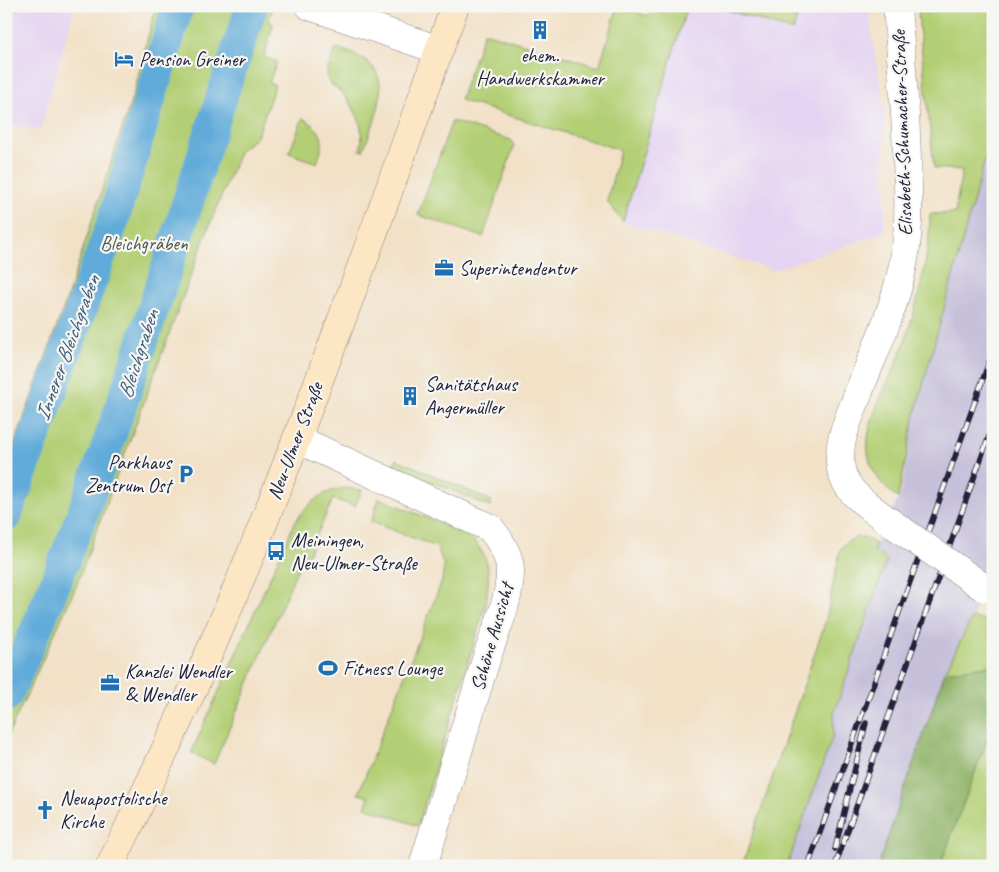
<svg xmlns="http://www.w3.org/2000/svg" width="999" height="872" font-family="Caveat,sans-serif">
<rect width="100%" height="100%" fill="#f6f6f2"/>
<filter id="ink" filterUnits="userSpaceOnUse"><feTurbulence type="fractalNoise" baseFrequency=".02" numOctaves="2"/><feDisplacementMap in="SourceGraphic" scale="10" xChannelSelector="R" yChannelSelector="G"/><feConvolveMatrix kernelMatrix="1 2 1 2 8 2 1 2 1" color-interpolation-filters="sRGB"/></filter>
<filter id="wash" filterUnits="userSpaceOnUse"><feTurbulence type="fractalNoise" baseFrequency=".0096" numOctaves="4" result="noise"/><feDisplacementMap in="SourceGraphic" scale="20" xChannelSelector="R" yChannelSelector="G"/><feGaussianBlur stdDeviation="1.12" result="paint"/><feColorMatrix in="noise" values="0 0 0 0 0 0 0 0 0 0 0 0 0 0 0 0 0 1.4 0 .05"/><feComposite in="paint" operator="in"/></filter>
<g filter="url(#wash)">
<rect width="100%" height="100%" fill="#f2e1c7"/>
<!-- built -->
<path fill="#e4d3f2" d="M6,6H75L40,131L6,123Z
M687,6H869L871,33L884,104L885,216L883,233L773,270L623,222Z"/>
<!-- industrial -->
<path fill="#c6c0da" d="M993,130V561L972,618L945,672L878,866H787L833,735L834,713L873,549L901,493L915,414Z"/>
<!-- green -->
<path fill="#b3cf75" stroke="#6a7858" d="M156,6H273L269,19L273,25L264,57L277,62L269,83L275,85L257,137L240,150L208,229L75,589L6,740V467L67,298L134,92Z
M618,6L648,16L651,8L665,13L668,6H687L623,222L607,201L620,150L460,100L484,32L599,67Z
M714,6H800L793,31Z
M920,6H993V130L915,414L898,498C836,452 885,399 904,344C917,304 930,257 930,214L955,213L962,170L934,168L918,15Z
M336,48C344,51 354,53 362,58C397,78 373,123 363,151L360,150C366,129 356,108 341,92C336,87 327,84 327,75C327,67 333,56 336,48Z
M303,118C325,132 325,140 317,163L289,153Z
M452,121L511,140L514,146L483,237L418,215Z
M396,459L492,501L490,507L393,465Z
M345,488L362,490L355,506L333,499L308,555L304,554L214,764L191,753L294,524C307,504 321,491 345,488Z
M379,498L468,535C492,558 490,572 486,603L418,826L365,807L369,797L358,794L442,581L444,566L437,547L371,522Z
M864,537L876,544L873,549L887,560L834,713L833,735L787,866H742L826,620L840,550C846,540 852,538 864,537Z
M972,618L987,620L993,625V665L945,672Z
M993,724V866H940Z"/>
<!-- forest -->
<path fill="#8eb266" stroke="#586a50" d="M993,665V724L940,866H878L945,672Z"/>
<g fill="none" stroke-linecap="round" stroke-linejoin="round">
<!-- canal -->
<path stroke="#61abd9" stroke-width="32" d="M6,516L112,224L178,6
M6,696C110,475 173,237 252,6"/>
</g>
</g>
<g filter="url(#ink)">
<g fill="none" stroke-linecap="round" stroke-linejoin="round">
<!-- minor casing -->
<g stroke="#8a8281" stroke-width="29">
<path id="minor" d="M310,6L439,50
M297,439L490,528C500,540 510,555 510,571C510,603 494,633 485,663C465,730 444,798 423,866
M887,520C865,503 839,489 840,457C840,438 848,420 855,402C870,360 891,319 901,274C910,237 909,200 907,161C906,110 901,58 897,6"/>
</g>
<!-- secondary casing -->
<g stroke="#8a8281" stroke-width="29">
<path id="secondary" d="M110,866C156,771 201,675 241,578C319,390 386,198 455,6"/>
</g>
<!-- minor -->
<use href="#minor" stroke="#fff" stroke-width="28"/>
<!-- secondary -->
<use href="#secondary" stroke="#fce6c4" stroke-width="28"/>
<!-- rail casing -->
<g stroke="#22223b" stroke-width="5.5">
<path id="rail" d="M835,849L866,723
M808,866L993,351
M835,866L993,425"/>
</g>
<!-- rail -->
<use href="#rail" stroke="#f6f6f2" stroke-width="4" stroke-dasharray="11" stroke-linecap="butt"/>
<!-- minor-bridge casing -->
<g stroke="#8a8281" stroke-width="29" stroke-linecap="butt">
<path id="minor-bridge" d="M887,520L983,587"/>
</g>
<!-- minor-bridge -->
<use href="#minor-bridge" stroke="#fff" stroke-width="28"/>
</g>
</g>
<!-- icons -->
<defs>
<g id="building-bare" transform="scale(1.5)"><path d="M-4-6H4V6H1V3H-1V6H-4ZM-2.5-4.3h1.7v1.8h-1.7ZM.8-4.3h1.7v1.8H.8ZM-2.5-1h1.7V.8h-1.7ZM.8-1h1.7V.8H.8Z" fill="#1f6fb2" stroke="#f6f6f2" stroke-width="2.5" paint-order="stroke"/></g>
<g id="hotel-bare" transform="scale(1.5)"><path d="M-6-4.5h1.5V1H6V5H4.5V3h-9V5H-6ZM-4 0a1.8 1.8 0 1 1 3.6 0ZM.5 0V-2.5h3Q6-2.5 6 0Z" fill="#1f6fb2" stroke="#f6f6f2" stroke-width="2.5" paint-order="stroke"/></g>
<g id="office-bare" transform="scale(1.5)"><path d="M-6-3h4V-5.5h4V-3h4V5H-6ZM-1-4.5V-3h2v-1.5ZM-6 0V1H6V0Z" fill="#1f6fb2" stroke="#f6f6f2" stroke-width="2.5" paint-order="stroke"/></g>
<g id="parking-bare" transform="scale(1.5)"><path d="M-3.5-5.5H1a3.5 3.5 0 0 1 0 7H-1V5.5H-3.5ZM-1-3.4V-.6H.8a1.4 1.4 0 0 0 0-2.8Z" fill="#1f6fb2" stroke="#f6f6f2" stroke-width="2.5" paint-order="stroke"/></g>
<g id="bus-bare" transform="scale(1.5)"><path d="M-5-6H5V4H4V6H2V4H-2V6H-4V4H-5ZM-3.5-4V0h7V-4ZM-3.5 1.2v1.5H-2V1.2ZM2 1.2v1.5H3.5V1.2Z" fill="#1f6fb2" stroke="#f6f6f2" stroke-width="2.5" paint-order="stroke"/></g>
<g id="stadium-bare" transform="scale(1.5)"><path d="M0-5a6.5 5 0 1 0 0 10a6.5 5 0 1 0 0-10ZM-3.5-1.8h7v3.6h-7Z" fill="#1f6fb2" stroke="#f6f6f2" stroke-width="2.5" paint-order="stroke"/></g>
<g id="church-bare" transform="scale(1.5)"><path d="M-1.2-6h2.4v3.5h3.3v2.4h-3.3V6h-2.4V-.1h-3.3v-2.4h3.3Z" fill="#1f6fb2" stroke="#f6f6f2" stroke-width="2.5" paint-order="stroke"/></g>
</defs>
<g fill-rule="evenodd">
<use href="#building-bare" x="540" y="30"/>
<use href="#hotel-bare" x="124" y="59"/>
<use href="#office-bare" x="444" y="268"/>
<use href="#building-bare" x="410" y="396"/>
<use href="#parking-bare" x="186" y="474"/>
<use href="#bus-bare" x="276" y="551"/>
<use href="#stadium-bare" x="328" y="668"/>
<use href="#office-bare" x="110" y="683"/>
<use href="#church-bare" x="45" y="810"/>
</g>
<g text-anchor="middle" dominant-baseline="central" stroke-width="4.5" stroke-linejoin="round" paint-order="stroke">
<!-- poi labels -->
<g font-size="20" fill="#22223b" stroke="#f6f6f2" text-anchor="start">
<text x="540" y="55" text-anchor="middle">ehem.<tspan x="540" dy="23">Handwerkskammer</tspan></text>
<text x="139" y="59">Pension Greiner</text>
<text x="459" y="268">Superintendentur</text>
<text x="425" y="384">Sanitätshaus<tspan x="425" dy="23">Angermüller</tspan></text>
<text x="171" y="462" text-anchor="end">Parkhaus<tspan x="171" dy="23">Zentrum Ost</tspan></text>
<text x="291" y="540">Meiningen,<tspan x="291" dy="23">Neu-Ulmer-Straße</tspan></text>
<text x="343" y="668">Fitness Lounge</text>
<text x="125" y="671">Kanzlei Wendler<tspan x="125" dy="23">&amp; Wendler</tspan></text>
<text x="60" y="798">Neuapostolische<tspan x="60" dy="23">Kirche</tspan></text>
</g>
<!-- street labels -->
<g font-size="20" fill="#22223b" stroke="#f6f6f2">
<text transform="translate(902 133) rotate(-92)">Elisabeth-Schumacher-Straße</text>
<text transform="translate(295 441) rotate(-69)">Neu-Ulmer Straße</text>
<text transform="translate(492 637) rotate(-74)">Schöne Aussicht</text>
</g>
<!-- park labels -->
<g font-size="20" fill="#4e564c" stroke="#f6f6f2">
<text x="144" y="243">Bleichgräben</text>
</g>
<!-- water labels -->
<g font-size="21" font-style="italic" fill="#3b597a" stroke="#f6f6f2">
<text transform="translate(67 348) rotate(-70)">Innerer Bleichgraben</text>
<text transform="translate(138 354) rotate(-72)">Bleichgraben</text>
</g>
</g>
<!-- margin -->
<rect width="999" height="872" fill="none" stroke="#f6f6f2" stroke-width="25"/>
</svg>
